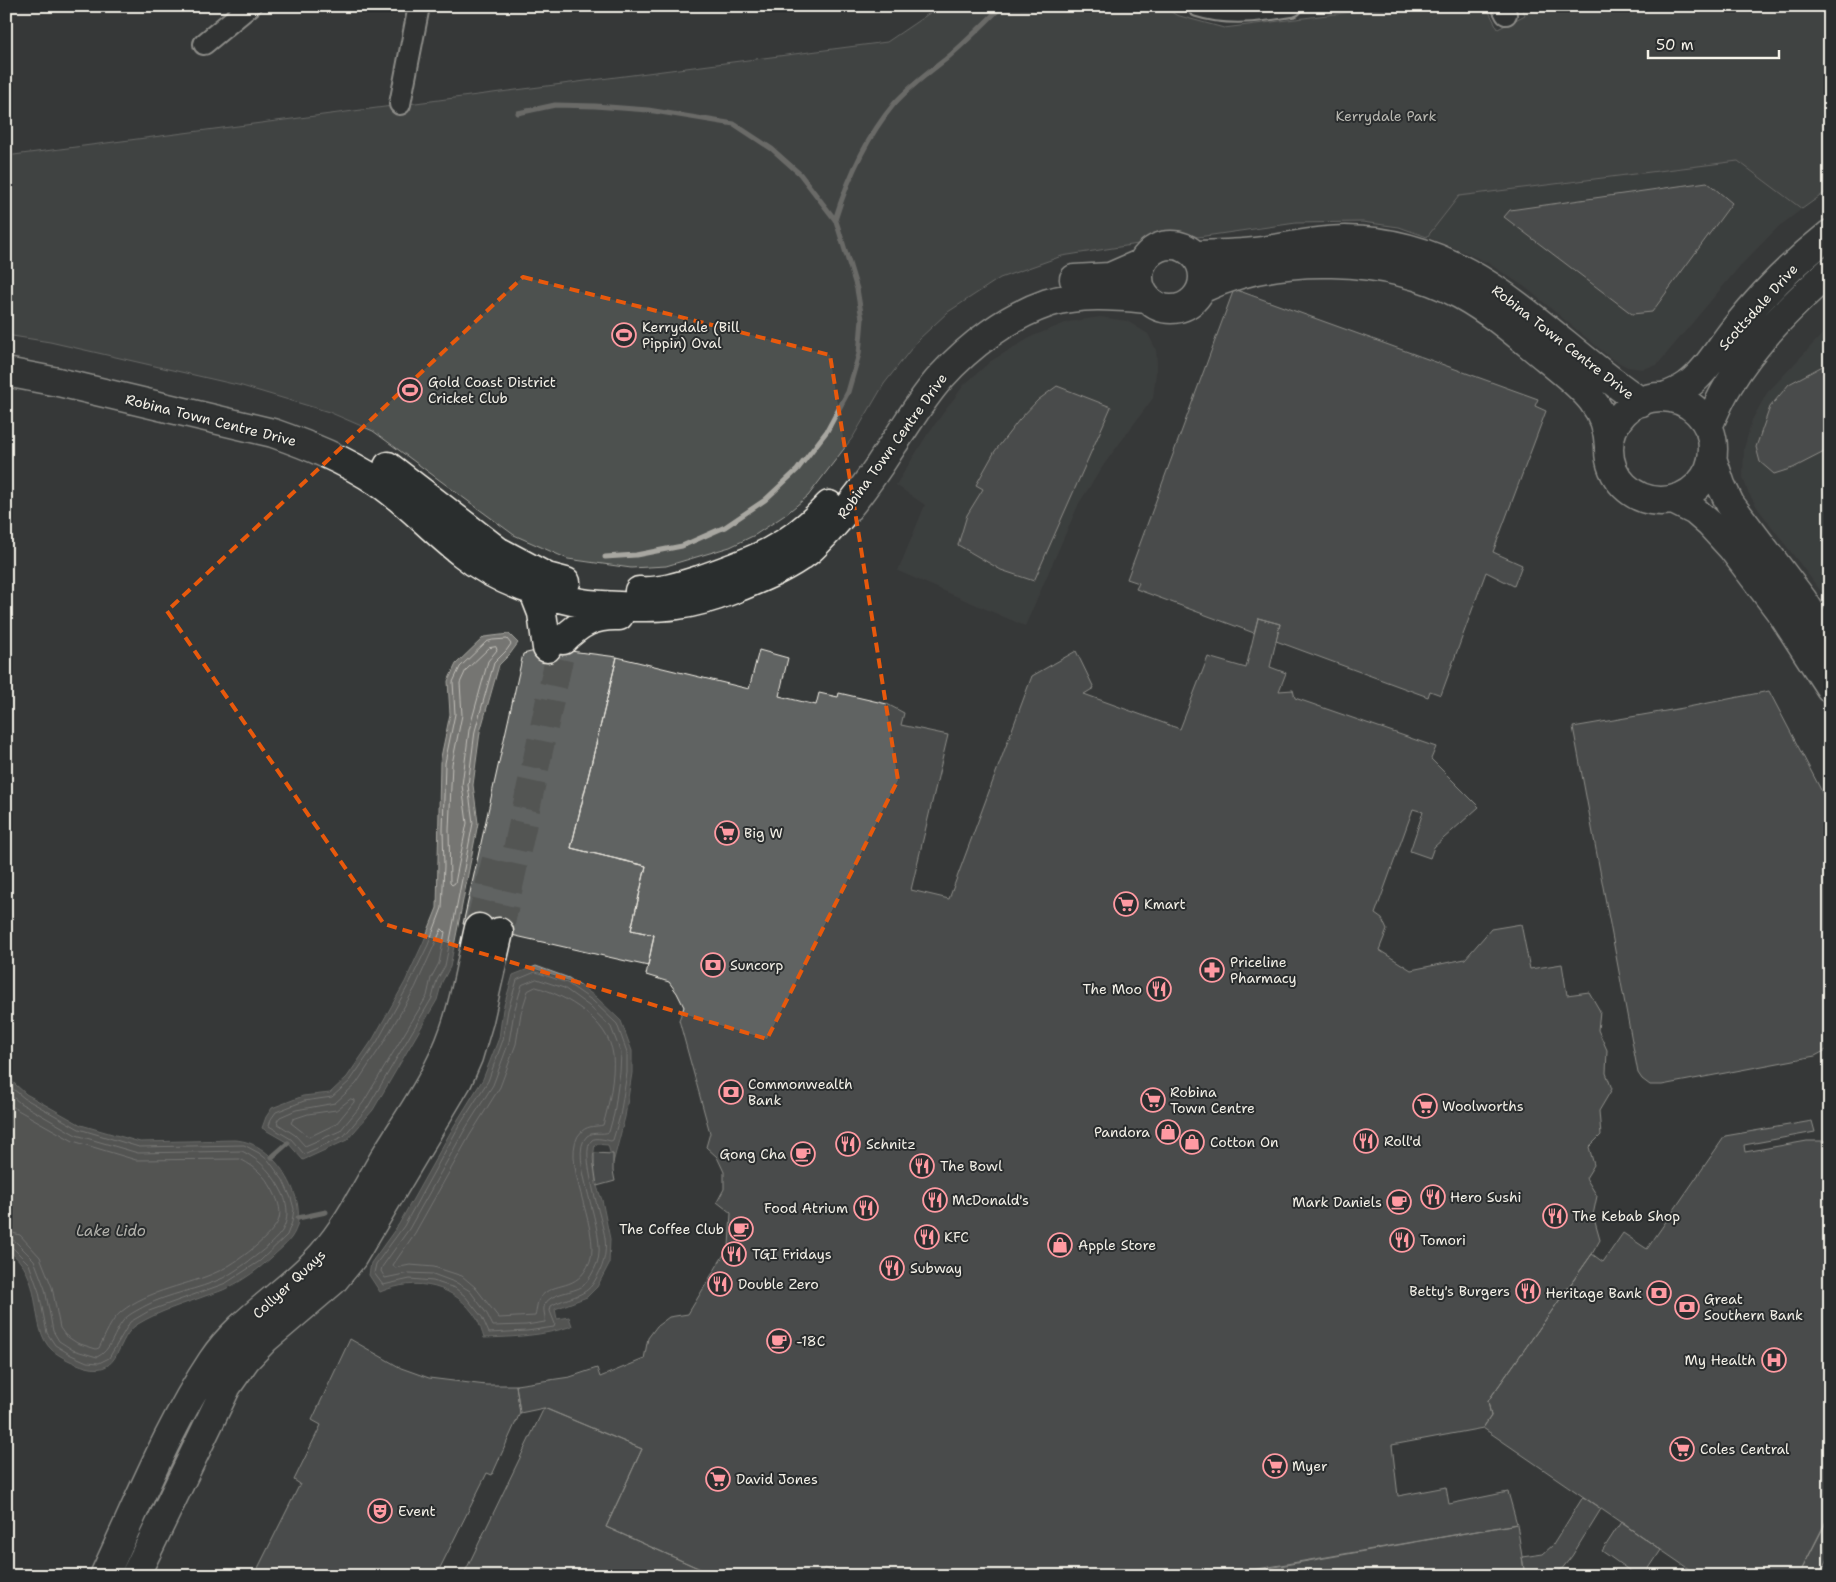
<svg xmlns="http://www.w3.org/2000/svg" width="1836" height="1582" font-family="'Shantell Sans',sans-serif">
<rect width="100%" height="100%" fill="#363939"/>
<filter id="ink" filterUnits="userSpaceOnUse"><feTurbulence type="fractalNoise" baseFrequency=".02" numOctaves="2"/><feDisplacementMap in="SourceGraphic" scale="10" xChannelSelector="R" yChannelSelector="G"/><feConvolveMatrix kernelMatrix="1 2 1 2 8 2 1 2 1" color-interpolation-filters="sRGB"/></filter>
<g filter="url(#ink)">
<!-- built -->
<path fill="#434645" d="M1738,161L1802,209L1778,227L1739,267L1657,365L1642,369L1628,367L1612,359L1525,287L1488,263L1467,253L1427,237L1458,196Z
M1100,317L1127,321L1148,334L1156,350L1157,364L1153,398L1105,463L1079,503L1025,626L898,571L925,505L896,485L927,435L964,385L991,361L1033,336L1068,322Z
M1830,326V603L1759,510L1748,492L1743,477L1744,449L1752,420L1767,393Z"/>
<!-- green -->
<path fill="#4e514f" stroke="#a1a19c" d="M940,6H1163L1176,15L1224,28L1399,6H1486L1498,29L1525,15L1521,6H1830V189L1802,209L1738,161L1459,196L1427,237L1399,227L1362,222L1296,223L1198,237L1179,231L1151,235L1138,244L1062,256L1000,278L948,312L918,340L884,384L853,437L808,496L785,515L755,535L730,547L666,566L631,568L568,559L514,535L373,431L329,412L242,386L50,342L6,335V156L887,42Z"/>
<!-- water -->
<path fill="#757572" stroke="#a8a7a1" d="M509,634L518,643L510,654L499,665L480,732L473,785L478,823L450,967L442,982L437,1000L373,1110L347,1140L303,1160L288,1143L262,1128L266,1117L272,1108L303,1096L330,1093L347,1077L373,1039L405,982L423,943L437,908L440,762L450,714L448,681L456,664L484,637Z
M536,966L569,978L596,997L621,1021L632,1051V1073L625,1117L613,1163L608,1145L595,1144L593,1158L596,1184L602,1200L610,1239L609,1264L597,1287L587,1297L555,1309L557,1319L569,1317L572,1326C543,1336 514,1337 484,1338C482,1332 480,1325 477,1319C456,1285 417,1276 380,1292L369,1275L371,1263L399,1224L454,1126L483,1079L499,1038L503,1009L513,975Z
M6,1076L26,1094L81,1125L140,1142L234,1140C257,1141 273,1156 285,1174C297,1193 305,1219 291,1238C286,1245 278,1251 272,1257C260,1268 244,1280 229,1287C222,1291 215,1293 208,1295C184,1304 159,1311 138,1324C115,1337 122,1377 86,1367C75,1364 60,1357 52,1350C27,1327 47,1276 6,1249Z"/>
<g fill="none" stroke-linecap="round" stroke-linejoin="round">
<!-- shore -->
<path stroke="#c1bfb9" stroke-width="1" d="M493,640L507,639L511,644L506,651L494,663L475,731L468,785L473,823L445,966L437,980L432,998L368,1107L344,1136L304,1154L291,1139L269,1126L271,1119L276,1112L304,1101L332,1097L350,1081L377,1042L409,984L428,945L442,908L444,866L443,830L445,763L455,714L453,682L460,667L486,642Z
M496,647L497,650L488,661L469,730L462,785L467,823L455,883L452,885L450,883L449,830L452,764L462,715L460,683L466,670L489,648Z
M442,929L445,932L439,963L431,978L427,996L363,1103L340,1131L305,1146L295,1135L278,1124L277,1121L280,1117L296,1110L335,1103L356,1084L382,1045L415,988Z
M536,972L567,983L593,1001L617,1024L627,1052V1073L620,1116L613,1140L611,1141C606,1140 596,1137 592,1140C578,1150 603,1222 605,1238C607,1254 603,1268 594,1282C585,1298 565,1297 551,1306L550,1311L555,1324L554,1327L527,1331L489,1333L482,1317L465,1296L455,1288L433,1281L410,1279L383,1285L374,1273L376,1264L404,1226L458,1128L488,1081L503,1040L508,1010L517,980Z
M537,979L564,988L589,1006L611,1027L621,1053L620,1072L614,1114L609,1132C602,1135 594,1131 587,1136C566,1155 609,1234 597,1263C594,1271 589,1280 583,1286C573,1293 552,1292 545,1304C542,1310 546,1316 545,1322L526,1325L493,1326L487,1314L470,1291L457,1283L433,1274L409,1273L385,1278L381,1271L382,1267L409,1229L464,1131L493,1085L509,1042L514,1012L522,985Z
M536,987C566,995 609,1021 613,1055C615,1076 609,1105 603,1125C596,1127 589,1125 582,1131C556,1155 602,1230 590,1261C577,1294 554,1279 540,1298C536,1304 537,1310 535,1316L499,1318L475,1287L462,1276L434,1267L410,1265L395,1268L393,1265L415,1233L470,1135L500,1087L516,1044L521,1013L528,991Z
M6,1083L24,1098L79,1129L139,1147L244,1145L259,1153L269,1161L283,1180L291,1198L294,1209L292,1222L287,1235L260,1261L226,1283L149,1311L130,1322L109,1358L99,1363L87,1362L71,1355L55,1345L47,1333L39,1292L29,1264L12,1247L6,1245
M6,1091L20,1103L76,1135L138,1153L242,1151C262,1161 273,1174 283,1194C288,1206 289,1219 282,1231C273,1245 238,1270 223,1278C198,1290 169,1293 145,1306C138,1310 127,1315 123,1321C114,1332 111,1351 97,1357L73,1350L59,1341L53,1331L45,1289L34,1260L15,1241L6,1239
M351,1099L354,1100V1102L336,1124L309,1137L291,1123L293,1119L308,1114L336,1110Z
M6,1101L16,1109L73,1141L136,1160L240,1159C258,1168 268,1179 276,1197C279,1204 281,1211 279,1219C274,1235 235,1264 219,1271C188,1286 149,1289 121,1312C111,1320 105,1336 99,1348L96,1349L77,1343L65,1335L60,1328L52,1287L40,1257L20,1235L6,1231"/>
<!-- stream -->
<path stroke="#a8a7a1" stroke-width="5" d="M518,113L555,105L595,106L648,110L734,124L772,149L800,174L836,221L857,289L862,319L859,354L848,392L827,431L797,470L765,500L725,527L682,546L636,555L605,557
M835,220C848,178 865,139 894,104C909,87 928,73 946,59C965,43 984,24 1002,6
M272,1157L288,1143
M298,1218L326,1212"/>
</g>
<!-- building -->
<path fill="#616362" stroke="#f4f1e8" d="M1707,182L1732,203L1652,312L1632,314L1504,217L1510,210Z
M1234,289L1538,399L1535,406L1546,411L1493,552L1522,565L1514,586L1486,572L1441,695L1430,691L1428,697L1276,641L1280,624L1258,618L1254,633L1136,589L1139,583L1127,579Z
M1830,362V449L1793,468L1774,474L1760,462L1756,447L1770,407L1789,384Z
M1057,386L1111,407L1034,581L1001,570L958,545L967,515L983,489L976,485L995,451L1019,420L1038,400Z
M1258,618L1280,624L1270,667L1286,673L1279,691L1293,690L1295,698L1436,747L1431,759L1479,807L1434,847L1430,858L1410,851L1423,812L1413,809L1375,914L1382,919L1387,930L1379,950L1411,970L1465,959L1491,929L1521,924L1530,969L1562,964L1567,995L1589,992L1600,1011L1598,1030L1607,1050L1606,1073L1612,1089L1599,1111L1601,1135L1589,1147L1594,1165L1586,1178L1597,1196L1593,1215L1600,1240L1592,1254L1488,1401L1491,1416L1483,1428L1392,1445L1398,1496L1446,1487L1449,1504L1508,1492L1517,1524L1223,1576H841L825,1568L820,1576H716L606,1527L642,1449L544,1408L520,1413L516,1385L570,1377L597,1368L600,1377L644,1359L648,1338L657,1326L669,1317L688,1314L729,1246L731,1213L717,1202L724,1189V1172L717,1157L706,1147L710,1133L679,1020L684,1007L677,993L669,982L646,975L654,935L631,930L646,866L571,848L617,657L749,689L759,650L788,658L779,696L816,705L819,693L838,697L839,693L887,704L904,713L901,725L948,735L911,890L949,899L1032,676L1076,651L1094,688L1084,694L1180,729L1208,657L1246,668Z
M547,648L617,657L571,848L646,866L631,930L654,935L648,966L463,924L523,654Z
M1769,691L1820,788L1830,811V1048L1815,1056L1662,1085H1650L1642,1079L1638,1073L1573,727L1683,708Z
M1812,1121L1815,1132L1744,1145L1745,1152L1807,1141H1830V1513L1802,1569L1830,1515V1555L1819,1576H1699L1483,1428L1491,1416L1488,1401L1592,1254L1603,1262L1623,1233L1647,1249L1725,1136Z
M594,1153L613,1154V1171L615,1181L597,1186L594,1165Z
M350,1339L401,1368L429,1378L486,1385H516L520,1413L492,1475L487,1473L436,1576H254L300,1484L294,1480L321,1425L312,1420Z
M544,1408L642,1449L606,1527L716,1576H463Z
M1583,1497L1601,1509L1572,1556L1561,1570L1548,1576H1525L1522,1557L1543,1554L1553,1545Z
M1621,1522L1661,1550L1644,1576H1637L1602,1551Z
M1517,1524L1525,1576L1223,1575Z"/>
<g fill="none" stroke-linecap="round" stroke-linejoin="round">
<!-- secondary-tunnel -->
<path stroke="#525553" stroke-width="28" stroke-dasharray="28 14" stroke-linecap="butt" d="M479,928L496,859
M499,932L561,650"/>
<!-- street casing -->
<g stroke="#f4f1e8" stroke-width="24">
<path id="street" d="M1198,6C1229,16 1261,11 1292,6
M1502,6L1506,14
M204,44L250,6
M400,104L419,6"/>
</g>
<!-- secondary casing -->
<g stroke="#f4f1e8" stroke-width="31">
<path id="secondary" d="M1139 277a32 32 0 1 1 64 0a32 32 0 1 1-64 0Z
M1194,255C1217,254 1240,254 1262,251C1289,247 1318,240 1345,240C1476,241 1543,336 1641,402
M1074,279L1110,277L1142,263
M1201,289C1277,252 1387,255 1461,295C1492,312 1519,336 1546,358C1576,383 1608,404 1609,447
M6,372L58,382L273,433C310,446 345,460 378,482C408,502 433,531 462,553C493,578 533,593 572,601C587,605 603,605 619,606C661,609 693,606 732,590C758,579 785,569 807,552C815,546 822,537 829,530C853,504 873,476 892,446C908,423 922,398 941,377C969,346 1007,317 1048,303C1080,293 1114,296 1147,299
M1664,397C1672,394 1681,390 1688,385C1708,370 1721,345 1737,326C1764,292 1796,261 1830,234
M1609 449a52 52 0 1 1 104 0a52 52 0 1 1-104 0Z
M1708,427C1714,413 1720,399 1728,386C1754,342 1792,305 1830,271
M1712,458L1721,485L1730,504L1802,599L1830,642
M388,466L498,551L547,577L566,582
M1673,500L1695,511L1710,524L1732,548L1782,614L1830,688
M533,590L542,613L547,648
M639,591C658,593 680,586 699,580C753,561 789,549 829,505
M563,640C580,623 594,615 619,616
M104,1576C138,1504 168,1427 212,1361C240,1319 288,1293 322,1255C348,1226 366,1189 386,1155C410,1116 439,1076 454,1032C466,999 471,962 479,928
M135,1576L227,1386L246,1359L265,1339L333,1281L352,1258L458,1080L468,1057L479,1020L499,932"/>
</g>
<!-- street -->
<use href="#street" stroke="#2a2d2e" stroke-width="20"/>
<!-- secondary -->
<use href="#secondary" stroke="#2a2d2e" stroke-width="28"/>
</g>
</g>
<!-- marked area -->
<path d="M0 0H1836V1582H0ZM523,277L830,355L898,780L767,1039L384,924L167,611Z" fill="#363939" fill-opacity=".55" fill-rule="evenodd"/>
<path fill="none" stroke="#e8590c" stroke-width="4" stroke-dasharray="10 6" stroke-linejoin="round" d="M523,277L830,355L898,780L767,1039L384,924L167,611Z"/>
<!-- icons -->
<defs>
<g id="stadium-ring" transform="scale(1.25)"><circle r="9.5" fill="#2a2d2e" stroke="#ff9aa2" stroke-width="1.5"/><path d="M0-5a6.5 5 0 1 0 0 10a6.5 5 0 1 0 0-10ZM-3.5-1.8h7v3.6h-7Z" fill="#ff9aa2"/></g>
<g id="supermarket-ring" transform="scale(1.25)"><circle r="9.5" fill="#2a2d2e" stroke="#ff9aa2" stroke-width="1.5"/><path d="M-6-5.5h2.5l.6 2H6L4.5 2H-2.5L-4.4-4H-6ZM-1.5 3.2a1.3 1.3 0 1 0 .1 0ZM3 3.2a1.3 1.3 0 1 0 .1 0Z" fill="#ff9aa2"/></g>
<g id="bank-ring" transform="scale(1.25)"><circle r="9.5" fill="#2a2d2e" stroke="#ff9aa2" stroke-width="1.5"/><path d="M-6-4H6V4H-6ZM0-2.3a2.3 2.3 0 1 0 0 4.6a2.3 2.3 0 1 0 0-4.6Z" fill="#ff9aa2"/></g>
<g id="pharmacy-ring" transform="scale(1.25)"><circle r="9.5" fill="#2a2d2e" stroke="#ff9aa2" stroke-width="1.5"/><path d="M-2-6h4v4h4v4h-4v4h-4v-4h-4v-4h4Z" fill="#ff9aa2"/></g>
<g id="restaurant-ring" transform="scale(1.25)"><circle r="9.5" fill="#2a2d2e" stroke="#ff9aa2" stroke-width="1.5"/><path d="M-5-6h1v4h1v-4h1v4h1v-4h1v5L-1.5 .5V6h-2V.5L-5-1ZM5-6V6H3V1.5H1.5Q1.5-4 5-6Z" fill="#ff9aa2"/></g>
<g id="shop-ring" transform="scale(1.25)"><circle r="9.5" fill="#2a2d2e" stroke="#ff9aa2" stroke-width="1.5"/><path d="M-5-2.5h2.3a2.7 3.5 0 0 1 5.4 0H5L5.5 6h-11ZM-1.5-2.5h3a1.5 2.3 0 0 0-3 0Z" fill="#ff9aa2"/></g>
<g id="cafe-ring" transform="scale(1.25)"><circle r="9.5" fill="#2a2d2e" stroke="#ff9aa2" stroke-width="1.5"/><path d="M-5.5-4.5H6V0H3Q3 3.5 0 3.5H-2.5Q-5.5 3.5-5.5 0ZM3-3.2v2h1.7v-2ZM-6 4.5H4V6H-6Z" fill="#ff9aa2"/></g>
<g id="hospital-ring" transform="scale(1.25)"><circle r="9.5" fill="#2a2d2e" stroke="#ff9aa2" stroke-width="1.5"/><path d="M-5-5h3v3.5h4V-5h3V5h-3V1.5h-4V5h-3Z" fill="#ff9aa2"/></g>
<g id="theatre-ring" transform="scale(1.25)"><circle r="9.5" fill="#2a2d2e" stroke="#ff9aa2" stroke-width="1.5"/><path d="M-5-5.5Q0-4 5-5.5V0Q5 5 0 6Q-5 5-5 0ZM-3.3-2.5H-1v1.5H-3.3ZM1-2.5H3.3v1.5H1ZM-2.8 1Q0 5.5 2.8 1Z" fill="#ff9aa2"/></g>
</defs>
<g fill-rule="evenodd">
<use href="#stadium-ring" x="624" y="335"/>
<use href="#stadium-ring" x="410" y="390"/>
<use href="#supermarket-ring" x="727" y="833"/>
<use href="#supermarket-ring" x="1126" y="904"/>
<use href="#bank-ring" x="713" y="965"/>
<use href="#pharmacy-ring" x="1212" y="970"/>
<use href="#restaurant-ring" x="1159" y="989"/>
<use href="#bank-ring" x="731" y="1092"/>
<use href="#supermarket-ring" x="1153" y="1100"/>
<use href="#supermarket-ring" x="1425" y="1106"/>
<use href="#shop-ring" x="1168" y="1132"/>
<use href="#restaurant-ring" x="1366" y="1141"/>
<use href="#shop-ring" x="1192" y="1142"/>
<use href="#restaurant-ring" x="848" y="1144"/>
<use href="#cafe-ring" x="803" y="1154"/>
<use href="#restaurant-ring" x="922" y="1166"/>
<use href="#restaurant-ring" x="1433" y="1197"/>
<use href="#restaurant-ring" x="935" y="1200"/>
<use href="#cafe-ring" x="1399" y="1202"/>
<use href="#restaurant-ring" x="866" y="1208"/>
<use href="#restaurant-ring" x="1555" y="1216"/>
<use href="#cafe-ring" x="741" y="1229"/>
<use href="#restaurant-ring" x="927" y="1237"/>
<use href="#restaurant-ring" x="1402" y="1240"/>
<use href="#shop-ring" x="1060" y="1245"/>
<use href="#restaurant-ring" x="734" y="1254"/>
<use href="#restaurant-ring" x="892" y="1268"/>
<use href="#restaurant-ring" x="720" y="1284"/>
<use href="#restaurant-ring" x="1528" y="1291"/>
<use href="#bank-ring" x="1659" y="1293"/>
<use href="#bank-ring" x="1687" y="1307"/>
<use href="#cafe-ring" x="779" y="1341"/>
<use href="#hospital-ring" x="1774" y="1360"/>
<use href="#supermarket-ring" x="1682" y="1449"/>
<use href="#supermarket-ring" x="1275" y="1466"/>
<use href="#supermarket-ring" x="718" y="1479"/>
<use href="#theatre-ring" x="380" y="1511"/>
</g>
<g text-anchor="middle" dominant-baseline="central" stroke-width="4" stroke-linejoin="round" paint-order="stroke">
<!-- park labels -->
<g font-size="14" fill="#bab9b2" stroke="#2a2d2e">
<text x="1386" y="116">Kerrydale Park</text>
</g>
<!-- street labels -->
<g font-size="14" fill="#f4f1e8" stroke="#2a2d2e">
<text transform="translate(1758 307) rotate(-48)">Scottsdale Drive</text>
<text transform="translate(1563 342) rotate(38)">Robina Town Centre Drive</text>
<text transform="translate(211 420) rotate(14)">Robina Town Centre Drive</text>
<text transform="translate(892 446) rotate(-54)">Robina Town Centre Drive</text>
<text transform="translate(289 1284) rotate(-43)">Collyer Quays</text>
</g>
<!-- poi labels -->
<g font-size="14" fill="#f4f1e8" stroke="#2a2d2e" text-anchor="start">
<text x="642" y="327">Kerrydale (Bill<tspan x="642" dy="16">Pippin) Oval</tspan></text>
<text x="428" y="382">Gold Coast District<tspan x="428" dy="16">Cricket Club</tspan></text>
<text x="744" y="833">Big W</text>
<text x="1144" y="904">Kmart</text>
<text x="1230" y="962">Priceline<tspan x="1230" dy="16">Pharmacy</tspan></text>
<text x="730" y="965">Suncorp</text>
<text x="1142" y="989" text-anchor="end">The Moo</text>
<text x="748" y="1084">Commonwealth<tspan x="748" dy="16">Bank</tspan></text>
<text x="1170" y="1092">Robina<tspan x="1170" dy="16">Town Centre</tspan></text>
<text x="1442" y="1106">Woolworths</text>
<text x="1150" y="1132" text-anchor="end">Pandora</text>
<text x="1384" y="1141">Roll'd</text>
<text x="1210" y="1142">Cotton On</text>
<text x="866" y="1144">Schnitz</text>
<text x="786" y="1154" text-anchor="end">Gong Cha</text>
<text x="940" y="1166">The Bowl</text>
<text x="1450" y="1197">Hero Sushi</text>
<text x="952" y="1200">McDonald's</text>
<text x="1382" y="1202" text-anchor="end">Mark Daniels</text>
<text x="848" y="1208" text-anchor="end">Food Atrium</text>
<text x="1572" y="1216">The Kebab Shop</text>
<text x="724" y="1229" text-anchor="end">The Coffee Club</text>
<text x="944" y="1237">KFC</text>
<text x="1420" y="1240">Tomori</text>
<text x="1078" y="1245">Apple Store</text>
<text x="752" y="1254">TGI Fridays</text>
<text x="910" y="1268">Subway</text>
<text x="738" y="1284">Double Zero</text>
<text x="1510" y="1291" text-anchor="end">Betty's Burgers</text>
<text x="1642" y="1293" text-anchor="end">Heritage Bank</text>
<text x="1704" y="1299">Great<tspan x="1704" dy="16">Southern Bank</tspan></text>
<text x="796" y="1341">-18C</text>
<text x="1756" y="1360" text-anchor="end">My Health</text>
<text x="1700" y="1449">Coles Central</text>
<text x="1292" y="1466">Myer</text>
<text x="736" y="1479">David Jones</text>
<text x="398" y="1511">Event</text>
</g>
<!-- water labels -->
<g font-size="15" font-style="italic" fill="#b4b3ad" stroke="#2a2d2e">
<text x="111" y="1231">Lake Lido</text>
</g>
</g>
<!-- margin -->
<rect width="1836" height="1582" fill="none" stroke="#2a2d2e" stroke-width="25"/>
<rect x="12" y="12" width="1811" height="1557" fill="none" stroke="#f4f1e8" stroke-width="2" filter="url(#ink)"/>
<!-- scale -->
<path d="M1648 50v8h131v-8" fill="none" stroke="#f4f1e8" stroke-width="2.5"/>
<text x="1656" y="50" font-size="15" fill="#f4f1e8" stroke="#2a2d2e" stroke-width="4" paint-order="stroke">50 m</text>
</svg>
